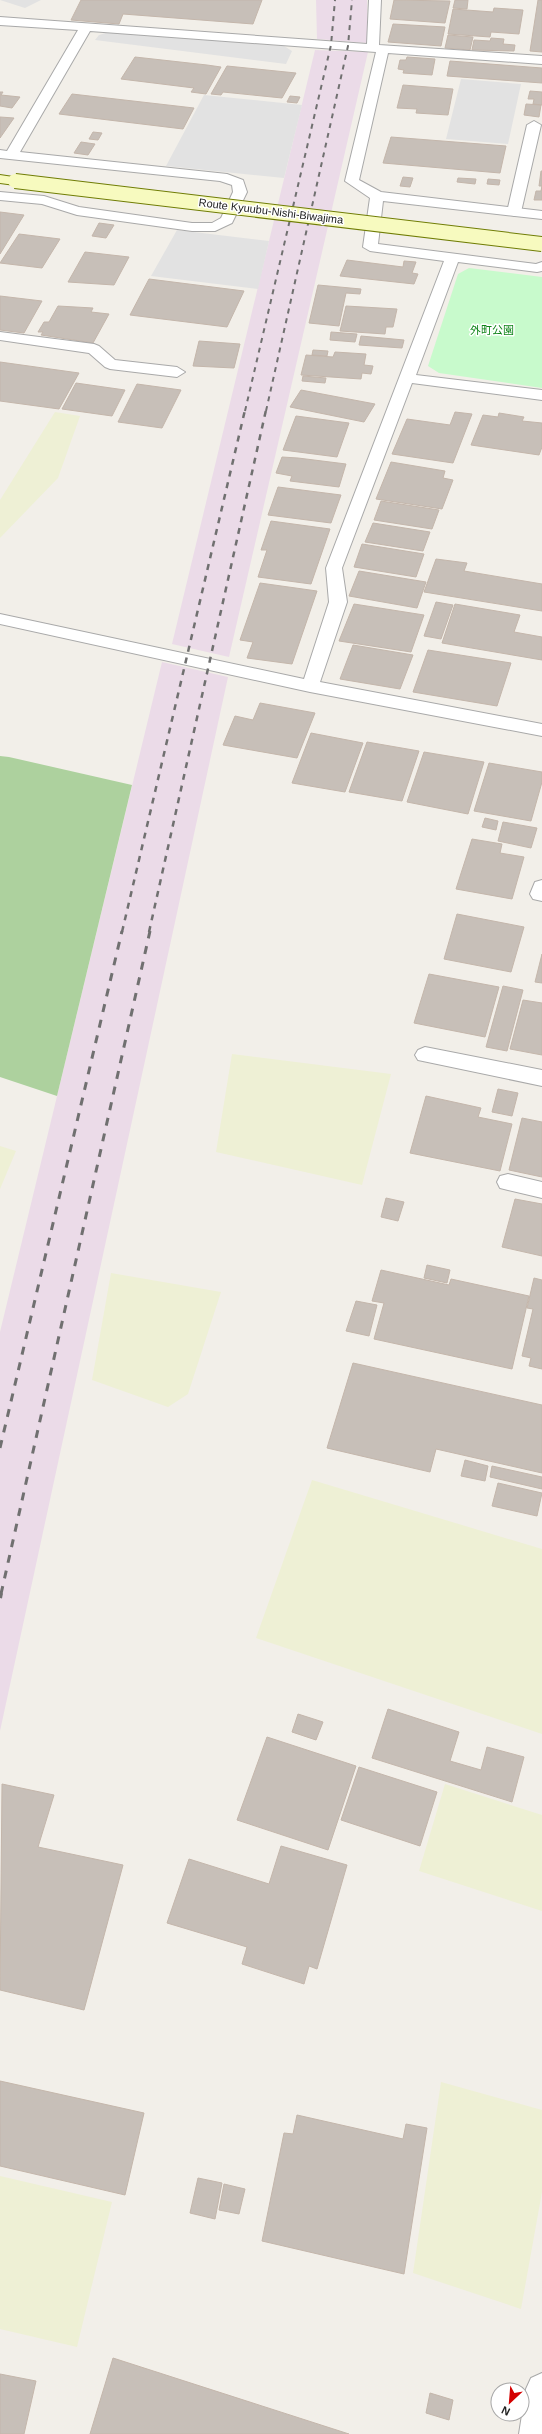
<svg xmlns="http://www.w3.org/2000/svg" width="542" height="2434" font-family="Arial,'Noto Sans JP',sans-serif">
<rect width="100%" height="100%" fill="#f2efe9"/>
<!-- industrial -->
<path fill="#ebdbe8" d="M316,0H367L368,43L317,39Z
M315,50L368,52L229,657L172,644Z
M162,662L228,677L0,1731V1332Z"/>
<!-- farmland -->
<path fill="#eef0d5" d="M55,412L80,416L58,478L0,538V500Z
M232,1054L391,1074L362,1185L216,1152Z
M0,1146L16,1151L0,1189Z
M111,1273L221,1292L188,1394L168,1407L92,1380Z
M312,1480L542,1549V1734L256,1638Z
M445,1784L542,1815V1911L419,1871Z
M441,2082L542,2110V2192L521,2309L413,2273Z
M0,2176L112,2202L77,2347L0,2329Z"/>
<!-- forest -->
<path fill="#add19e" d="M0,756L9,757L132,785L57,1096L0,1077Z"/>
<!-- park -->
<path fill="#c8facc" d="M469,268L542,277V388L439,373L428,366L458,274Z"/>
<!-- parking -->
<path fill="#e2e2e2" d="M0,0H41L25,8Z
M109,32L284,46L292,51L286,64L95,40L99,35Z
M461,79L521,84L508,144L446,139Z
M204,95L302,105L284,178L166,166Z
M177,230L269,241L258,289L151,276Z"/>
<!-- building -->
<path fill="#c7bfb8" stroke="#c4b6ab" d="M81,0H262L253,24L123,14L119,24L71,20Z
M394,0L450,1L445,23L390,19Z
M455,0H468L467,9L453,8Z
M538,0H542V52L530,51Z
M494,8L523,10L519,34L491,32L490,37L448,34L453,9L493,12Z
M393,24L445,27L441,46L388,42Z
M448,35L473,37L470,50L445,48Z
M491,38L504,39L503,44L515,45L514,51L472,50L474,40L490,41Z
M135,57L207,65L221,67L206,94L191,92L194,88L121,79Z
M407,57L435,59L432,75L403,73L404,70L398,69L400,60H406Z
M450,61L542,68V83L447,76Z
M227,66L296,73L282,98L223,92L221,95L211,94Z
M403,85L453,89L448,115L416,113L417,109L397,108Z
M530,91L542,92V105L533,104L534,99H528Z
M0,92H3L1,95L20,97L12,108L0,106Z
M72,94L194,108L183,129L59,114Z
M290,96L300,97L297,103L287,102Z
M526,104L541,105L539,117L524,115Z
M0,117L14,118L0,138Z
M93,132L102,133L98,140L89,139Z
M391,137L506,146L500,173L383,163Z
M81,142L95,144L88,155L74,153Z
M541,171H542V200H534L536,191H541L542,186H539Z
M403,177L413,178L410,187L400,186Z
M458,178L476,179L475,184L457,182Z
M488,179L500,180L499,185L487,184Z
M0,212L24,215L0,254Z
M99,223L114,225L106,238L92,236Z
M19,234L60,239L42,268L0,263Z
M85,252L129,257L114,285L68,282Z
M347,260L403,267L404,261L416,262L412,273L418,274L414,284L340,276Z
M149,279L244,291L227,327L130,315Z
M318,285L361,289L360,294L346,293L339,326L309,323Z
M0,296L42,301L24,333L0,330Z
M58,306L93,308L91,312L109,314L93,343L41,335L43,332H38L44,322H49Z
M346,306L397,309L393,327H386L385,334L340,331Z
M331,332L357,334L355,342L330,340Z
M361,336L404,340L402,348L359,345Z
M199,341L240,344L234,368L193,366Z
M313,350L328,351L327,356L312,355Z
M335,352L366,354L364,365L373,366L371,374L362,373L361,379L301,375L306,355L333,357Z
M0,362L79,373L59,409L0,401Z
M303,376L326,378L325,383L302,381Z
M76,383L125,390L112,416L62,409Z
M137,384L181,390L162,428L118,422Z
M301,390L375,404L364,422L290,407Z
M455,412L472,414L453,463L392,454L407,419L450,425Z
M499,413L524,417L522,421L542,423V447L539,455L471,445L483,415L498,417Z
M296,416L349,423L337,457L283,450Z
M282,457L298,458L346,464L339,487L290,481L292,476L276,473Z
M391,462L445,471L443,478L453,480L442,509L376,499Z
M278,487L341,495L331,523L268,515Z
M381,501L439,510L432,529L374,520Z
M271,521L330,529L311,584L258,577L267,550H261Z
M373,523L430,532L423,551L365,542Z
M362,544L424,554L416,577L354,567Z
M436,559L467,563L464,571L542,584V611L424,592Z
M359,571L426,582L417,608L349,596Z
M260,583L317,591L292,664L247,658L253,642L240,640Z
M436,602L453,605L441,639L424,636Z
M354,604L424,615L411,652L339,641Z
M455,604L520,615L514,632L542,637V660L442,643Z
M353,645L413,655L400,689L340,679Z
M428,650L511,663L497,706L413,692Z
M260,703L315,713L297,758L223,745L235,716L253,720Z
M311,733L363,743L345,792L292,783Z
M367,742L419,751L402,801L349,792Z
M424,752L484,762L468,814L407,802Z
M489,763L542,772V782L531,821L474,811Z
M485,818L498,821L496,830L482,827Z
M503,822L537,828L531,848L498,841Z
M472,839L502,844L500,853L524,857L512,899L456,889Z
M457,914L524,927L511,972L444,959Z
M542,954V983L535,982Z
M429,974L499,987L485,1037L414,1023Z
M503,986L523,990L507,1051L486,1047Z
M523,1000L542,1003V1055L510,1049Z
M498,1089L518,1093L512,1116L492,1112Z
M426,1096L481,1108L478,1117L512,1124L500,1171L410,1153Z
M522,1118L542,1122V1177L509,1170Z
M386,1198L404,1202L398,1221L381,1217Z
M515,1199L542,1204V1256L502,1247Z
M427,1265L450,1270L447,1283L424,1278Z
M381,1270L449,1285L451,1279L529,1296L512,1369L374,1339L384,1303L372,1301Z
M534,1278L542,1280V1369L529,1366L531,1358L522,1356L533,1309L527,1308Z
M356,1301L377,1305L369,1336L346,1331Z
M353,1363L542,1405V1473L436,1449L430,1472L327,1448Z
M465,1460L488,1466L485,1481L461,1476Z
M492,1466L542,1477V1489L490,1477Z
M498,1483L542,1493L537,1516L492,1506Z
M388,1709L459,1732L450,1761L481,1770L487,1747L524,1757L512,1802L372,1758Z
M298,1714L323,1722L316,1740L292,1732Z
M267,1737L356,1766L328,1850L237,1820Z
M359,1767L437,1792L420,1846L341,1820Z
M2,1784L54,1795L38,1847L123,1865L84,2010L0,1990Z
M281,1846L347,1865L317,1969L309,1966L304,1984L242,1964L247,1947L167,1923L189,1859L269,1884Z
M0,2081L144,2113L125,2195L0,2166Z
M297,2115L403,2139L406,2124L427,2128L404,2274L262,2241L284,2133L293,2134Z
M198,2178L222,2183L215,2219L190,2213Z
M224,2184L245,2189L239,2214L219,2210Z
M113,2358L349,2434H90Z
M0,2374L36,2381L24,2434H0Z
M430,2393L453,2400L449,2420L426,2413Z"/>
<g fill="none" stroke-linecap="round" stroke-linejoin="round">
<!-- lane casing -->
<g stroke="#a9a9a9" stroke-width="2">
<path id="lane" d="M534,121L541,125L521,212L514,216L507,212L527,125Z
M0,332L94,344L99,346L115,360L177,367L185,372L177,377L110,369L105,367L89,353L0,340Z
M425,1047L542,1070V1086L418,1060L415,1055L418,1050Z
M508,1174L542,1182V1198L500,1188L497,1182L500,1176Z"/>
</g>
<!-- street casing -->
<g stroke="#a9a9a9" stroke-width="2">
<path id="street" d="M369,0H381L379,45L542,56V64L388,53L359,180L381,192L542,211V219L383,201L378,244L536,264L542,262V271L537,272L458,262L416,375L542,390V400L412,383L342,568L347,602L320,682L542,724V736L310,692L0,624V614L304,679L329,602L326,568L444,261L370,251L363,247L370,198L345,181L376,52L90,31L20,152L227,174L243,180L247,192L232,223L215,231H192L77,215L42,204L0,200V192L44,196L79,207L192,223H212L221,218L233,192L232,185L220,181L0,158V150L7,151L78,30L0,25V17L367,44Z
M542,880V901L533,899L530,894L535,882Z
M542,2373V2434H519L526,2389L531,2378Z"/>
</g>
<!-- secondary casing -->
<g stroke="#707d05" stroke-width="2">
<path id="secondary" d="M0,175L20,178L22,181L15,185L0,183Z"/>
</g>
<!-- lane -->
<use href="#lane" fill="#fff" fill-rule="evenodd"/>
<!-- street -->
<use href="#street" fill="#fff" fill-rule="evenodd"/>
<!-- secondary -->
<use href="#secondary" fill="#f7fabf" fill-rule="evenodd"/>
<!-- rail-far3 -->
<path stroke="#707070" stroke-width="2" stroke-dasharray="5 5" stroke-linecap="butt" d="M245,411L331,45L335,0
M266,411L348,46L352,0"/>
<!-- rail-far2 -->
<path stroke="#707070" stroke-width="2.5" stroke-dasharray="6 6" stroke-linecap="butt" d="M122,932L245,410
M149,932L266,410"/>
<!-- rail-far1 -->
<path stroke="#707070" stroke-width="3" stroke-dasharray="8 8" stroke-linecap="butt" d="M0,1448L122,931
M1,1594L150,931"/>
<!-- rail -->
<path stroke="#707070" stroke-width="4" stroke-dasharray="10 10" stroke-linecap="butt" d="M0,1598L1,1593"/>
<!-- secondary-bridge casing -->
<g stroke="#707d05" stroke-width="16" stroke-linecap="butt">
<path id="secondary-bridge" d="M15,181L542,244"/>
</g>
<!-- secondary-bridge -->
<use href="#secondary-bridge" stroke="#f7fabf" stroke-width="14"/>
</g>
<g text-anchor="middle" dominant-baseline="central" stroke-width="3" stroke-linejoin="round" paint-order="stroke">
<!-- far-street labels -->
<g font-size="11" fill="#222" stroke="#fff">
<text transform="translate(271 211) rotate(7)">Route Kyuubu-Nishi-Biwajima</text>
</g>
<!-- far-park labels -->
<g font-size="11" fill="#0c8416" stroke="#fff">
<text x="492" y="330">外町公園</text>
</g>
</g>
<!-- north arrow -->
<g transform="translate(510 2402) rotate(206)"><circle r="19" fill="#ffffff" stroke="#a7a7a7"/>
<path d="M0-3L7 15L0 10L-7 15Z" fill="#d40000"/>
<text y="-6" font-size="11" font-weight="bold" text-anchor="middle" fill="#222222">N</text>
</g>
</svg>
